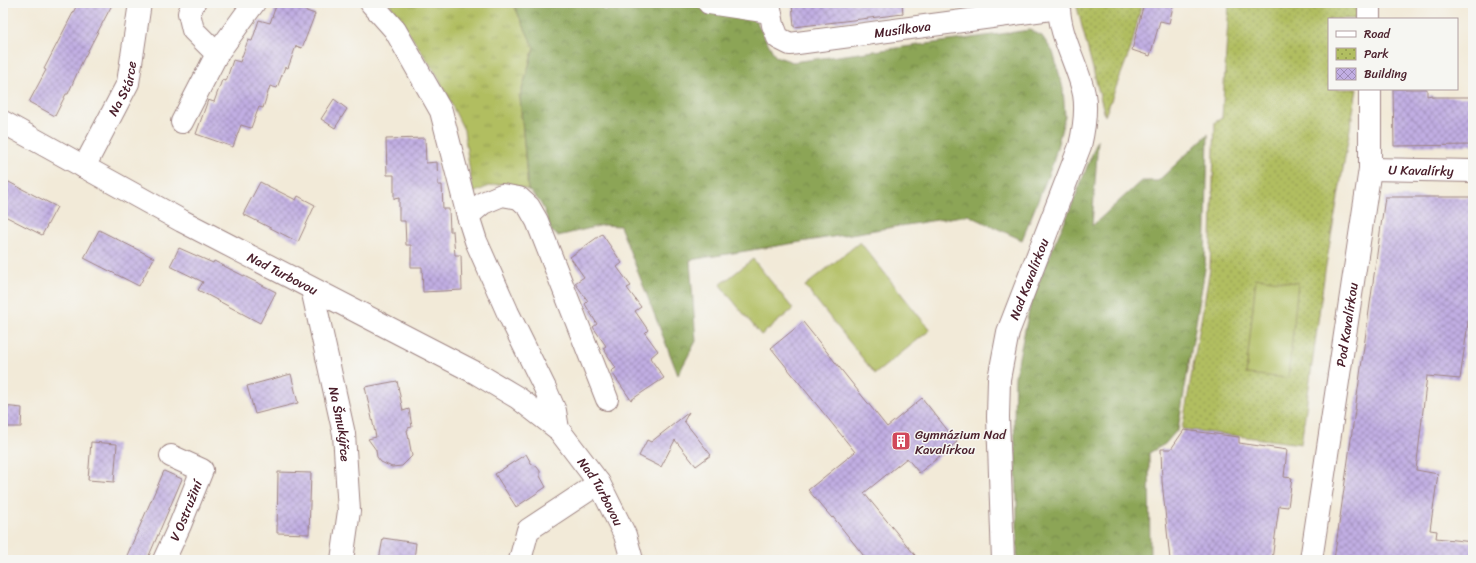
<svg xmlns="http://www.w3.org/2000/svg" width="1476" height="563" font-family="Sriracha,sans-serif">
<defs>
<pattern id="grass-tufts" width="24" height="20" patternUnits="userSpaceOnUse"><rect width="24" height="20" fill="#b1be61"/><path d="M3 7l-1-3M5 7V3M7 7l1-3M15 17l-1-3M17 17v-4M19 17l1-3" fill="none" stroke="#929a50"/></pattern>
<pattern id="forest-crowns" width="20" height="18" patternUnits="userSpaceOnUse"><rect width="20" height="18" fill="#8ca557"/><path d="M2 6a3 3 0 1 1 6 0M12 15a3 3 0 1 1 6 0" fill="none" stroke="#748648"/></pattern>
<pattern id="park-dots" width="8" height="8" patternUnits="userSpaceOnUse"><rect width="8" height="8" fill="#b1be61"/><path d="M2 2h.1M6 6h.1" fill="none" stroke="#929a50" stroke-width="1.8" stroke-linecap="round"/></pattern>
<pattern id="building-cross-hatch" width="8" height="8" patternUnits="userSpaceOnUse"><rect width="8" height="8" fill="#c1aee3"/><path d="M0 0l8 8M0 8l8-8" fill="none" stroke="#9f8db8"/></pattern>
</defs>
<rect width="100%" height="100%" fill="#f6f6f2"/>
<filter id="ink" filterUnits="userSpaceOnUse"><feTurbulence type="fractalNoise" baseFrequency=".025" numOctaves="2"/><feDisplacementMap in="SourceGraphic" scale="8" xChannelSelector="R" yChannelSelector="G"/><feConvolveMatrix kernelMatrix="1 2 1 2 8 2 1 2 1" color-interpolation-filters="sRGB"/></filter>
<filter id="wash" filterUnits="userSpaceOnUse"><feTurbulence type="fractalNoise" baseFrequency=".012" numOctaves="4" result="noise"/><feDisplacementMap in="SourceGraphic" scale="16" xChannelSelector="R" yChannelSelector="G"/><feGaussianBlur stdDeviation="0.9" result="paint"/><feColorMatrix in="noise" values="0 0 0 0 0 0 0 0 0 0 0 0 0 0 0 0 0 1.4 0 .05"/><feComposite in="paint" operator="in"/></filter>
<g filter="url(#wash)">
<rect width="100%" height="100%" fill="#f2ead8"/>
<!-- grass -->
<path fill="url(#grass-tufts)" stroke="#7e6e46" d="M389,3H513L534,47L520,97L528,190C501,181 498,182 473,193L464,130L437,75Z"/>
<!-- forest -->
<path fill="url(#forest-crowns)" stroke="#6b6241" d="M513,3H599L605,11L620,3H692L703,7L755,19L775,56L793,62L1030,30L1042,36L1053,52L1063,88L1065,116L1053,163L1022,240L968,215L690,260L696,341L678,375L620,226L603,225L558,236L551,231C545,212 544,203 528,190L520,97L534,48Z
M1208,134L1205,269L1178,429L1165,444L1149,453L1150,560H1017V499L1014,419L1015,376L1031,302L1054,245L1070,210L1098,139L1092,226L1141,181H1158Z"/>
<!-- park -->
<path fill="url(#park-dots)" stroke="#7e6e46" d="M1076,3H1142L1131,48L1105,116Z
M1229,3H1358V19H1329V89H1357L1325,271L1301,444L1182,429L1210,269L1215,122L1222,118Z"/>
<!-- pitch -->
<path fill="#b1be61" stroke="#7e6e46" d="M860,242L930,330L875,374L805,286Z
M753,259L793,309L761,335L720,285Z
M1256,278L1298,283L1288,378L1246,374Z"/>
<g id="blocks">
<!-- building -->
<path fill="url(#building-cross-hatch)" d="M78,3H113L82,62L68,94H66L55,116L29,102L46,70L44,69Z
M277,3H284L315,14L302,48L296,46L288,68L285,67L277,88L270,86L263,108L259,107L251,128L241,125L233,147L196,134L208,100L214,102L222,80L226,81L233,60L240,62L248,40L252,41L259,20L270,23Z
M792,3H902L903,14L794,27Z
M1144,3H1174L1169,23L1160,21L1150,56L1132,50Z
M1393,89H1427V96L1432,95V97H1473V145L1394,146Z
M334,99L347,109L335,128L321,119Z
M425,138L426,163L437,162L438,185H442L443,209H449L450,231H453L455,255H461L462,290L423,292L422,267H411V245H406L405,221H399V198L394,199V175H387L386,139Z
M3,179L57,207L42,235L3,215Z
M260,182L296,200L298,196L315,205L298,242L243,214Z
M1385,197H1473V277L1468,323L1460,379L1427,376L1416,470L1438,474L1430,530L1437,531L1436,538L1473,542V560H1334Z
M99,230L154,258L139,286L84,258Z
M602,234L622,263L617,267L631,286L627,288L641,307L635,311L648,330L645,333L658,351L650,358L664,378L631,400L611,371L616,368L603,348L606,346L593,327L597,324L585,304L588,301L575,283L584,277L570,257Z
M179,248L213,263L214,261L276,292L260,323L198,290L203,282L170,266Z
M803,322L887,427L922,398L957,442L919,473L907,458L864,493L919,560H867L833,517L832,518L808,490L855,452L771,348Z
M291,374L298,403L255,414L247,386Z
M397,381L403,411L409,409L412,427L408,428V430H407L412,456L402,466L392,467L381,462L377,457L376,450L368,439L376,437L365,387Z
M3,406L22,408L21,427H3Z
M689,412L684,421L711,455L696,466L675,440L661,467L639,456L647,440L651,442Z
M1184,430L1239,437V443L1287,450L1284,477L1292,478L1288,507L1279,506L1272,560H1170L1162,481L1161,449H1171Z
M91,442L117,444L114,482L88,480Z
M526,454L531,463L537,467L540,471V476L546,487L516,507L495,474Z
M164,471L182,479L151,551L147,560H125Z
M278,472L311,473L309,534L277,533Z
M383,538L416,543L414,560H379Z"/>
</g>
</g>
<g filter="url(#ink)">
<use href="#blocks" fill-opacity="0" stroke="#9e8482" stroke-width="1"/>
<g fill="none" stroke-linecap="round" stroke-linejoin="round">
<!-- minor casing -->
<g stroke="#9e8482" stroke-width="24">
<g id="minor">
<path d="M371,3L395,30L441,111L468,216"/>
<path d="M709,3L770,12"/>
<path id="s1" d="M769,3L773,25L778,38L790,44L1059,8"/>
<path d="M1369,3V19"/>
<path d="M217,54L254,3"/>
<path id="s2" d="M3,122L182,221L476,373L518,398L558,429L599,483L625,535L632,560"/>
<path d="M182,122L217,54L193,30L189,13L194,3"/>
<path id="s3" d="M84,167L128,83L140,3"/>
<path id="s4" d="M1370,169L1473,171"/>
<path id="s5" d="M312,289L344,434L349,511L342,560"/>
<path d="M558,429L555,411L545,388L508,313L476,241L468,216L483,203L502,195L519,198L529,207L537,221L607,399"/>
<path id="s6" d="M164,560L180,525L202,470L171,456"/>
<path d="M520,560L528,530L599,483"/>
<path id="s7" d="M1003,560L998,417L999,379L1008,332L1080,146C1084,129 1087,112 1084,94C1078,64 1058,35 1059,3"/>
<path id="s8" d="M1311,560L1370,169V89"/>
</g>
</g>
<!-- minor -->
<use href="#minor" stroke="#fff" stroke-width="22"/>
</g>
</g>
<!-- icons -->
<defs>
<g id="building-square" transform="scale(1)"><rect x="-9" y="-9" width="18" height="18" rx="4" fill="#d1495b" stroke="#f6f6f2"/><path d="M-4-6H4V6H1V3H-1V6H-4ZM-2.5-4.3h1.7v1.8h-1.7ZM.8-4.3h1.7v1.8H.8ZM-2.5-1h1.7V.8h-1.7ZM.8-1h1.7V.8H.8Z" fill="#fff"/></g>
</defs>
<g fill-rule="evenodd">
<use href="#building-square" x="901" y="441"/>
</g>
<g text-anchor="middle" dominant-baseline="central" stroke-width="3" stroke-linejoin="round" paint-order="stroke">
<!-- street labels -->
<g font-size="13" fill="#4a1f2b" stroke="#f6f6f2">
<text stroke="none"><textPath href="#s1" startOffset="163">Musílkova</textPath></text>
<text stroke="none"><textPath href="#s3" startOffset="88">Na Stárce</textPath></text>
<text stroke="none"><textPath href="#s4" startOffset="51">U Kavalírky</textPath></text>
<text stroke="none"><textPath href="#s2" startOffset="318">Nad Turbovou</textPath></text>
<text stroke="none"><textPath href="#s7" startOffset="286">Nad Kavalírkou</textPath></text>
<text stroke="none"><textPath href="#s8" startOffset="238">Pod Kavalírkou</textPath></text>
<text stroke="none"><textPath href="#s5" startOffset="138">Na Šmukýřce</textPath></text>
<text stroke="none"><textPath href="#s2" startOffset="711">Nad Turbovou</textPath></text>
<text stroke="none"><textPath href="#s6" startOffset="54">V Ostružiní</textPath></text>
</g>
<!-- poi labels -->
<g font-size="13" fill="#4a1f2b" stroke="#f6f6f2" text-anchor="start">
<text x="915" y="434">Gymnázium Nad<tspan x="915" dy="15">Kavalírkou</tspan></text>
</g>
</g>
<!-- margin -->
<rect width="1476" height="563" fill="none" stroke="#f6f6f2" stroke-width="16"/>
<!-- legend -->
<rect x="1328" y="18" width="130" height="72" fill="#f6f6f2" stroke="#b1a0a2"/>
<rect x="1336" y="31" width="20" height="6" fill="#ffffff" stroke="#b1a0a2"/>
<text x="1364" y="38" font-size="12" fill="#4a1f2b">Road</text>
<rect x="1336" y="48" width="20" height="12" fill="url(#park-dots)" stroke="#b1a0a2"/>
<text x="1364" y="58" font-size="12" fill="#4a1f2b">Park</text>
<rect x="1336" y="68" width="20" height="12" fill="url(#building-cross-hatch)" stroke="#b1a0a2"/>
<text x="1364" y="78" font-size="12" fill="#4a1f2b">Building</text>
</svg>
